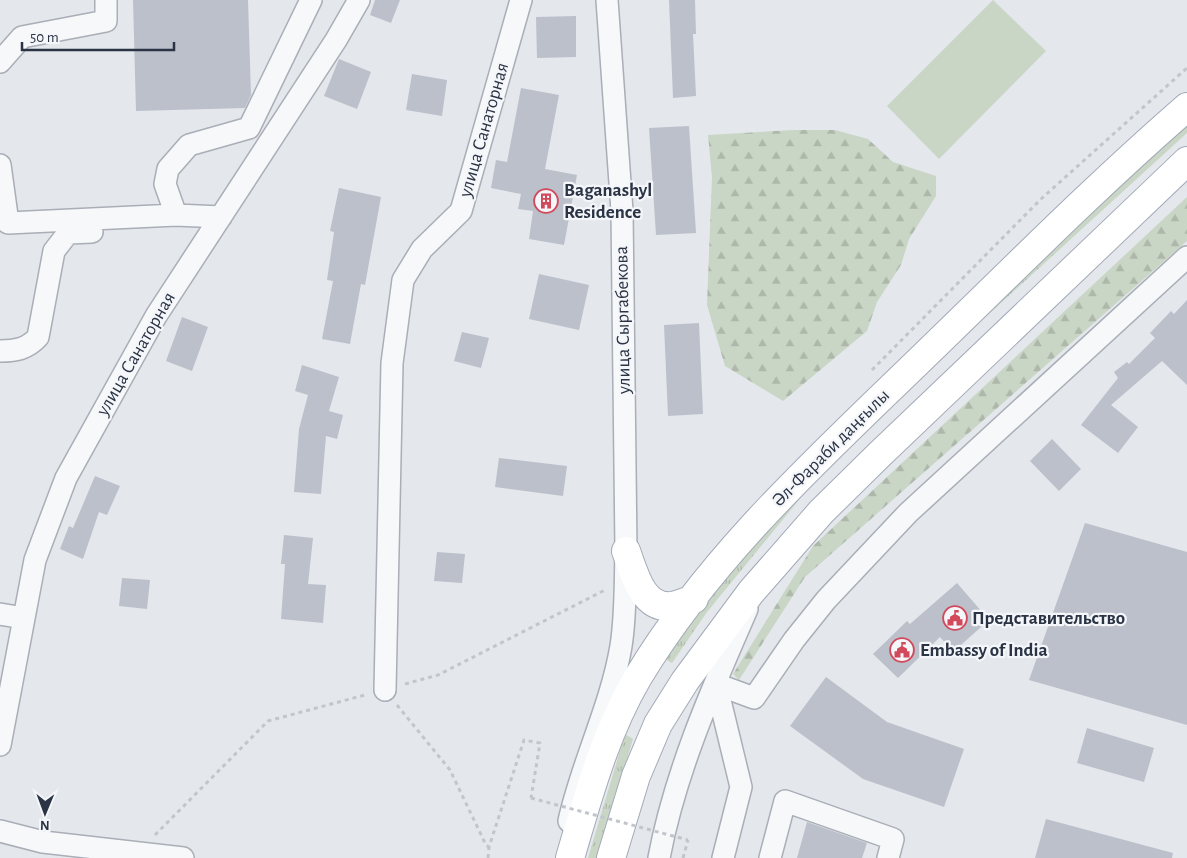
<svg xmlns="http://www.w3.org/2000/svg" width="1187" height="858" font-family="'Alegreya Sans',sans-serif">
<defs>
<pattern id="grass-tufts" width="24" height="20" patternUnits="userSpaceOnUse" patternTransform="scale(1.25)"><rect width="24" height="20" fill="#c9d6c5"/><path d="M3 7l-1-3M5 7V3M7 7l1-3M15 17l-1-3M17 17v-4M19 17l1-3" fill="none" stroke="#adb8ab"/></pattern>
<pattern id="forest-firs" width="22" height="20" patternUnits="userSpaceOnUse" patternTransform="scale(1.25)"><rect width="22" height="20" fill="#c9d6c5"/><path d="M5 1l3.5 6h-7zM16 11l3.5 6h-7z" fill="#adb8ab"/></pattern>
</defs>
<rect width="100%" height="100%" fill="#e4e7ec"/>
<!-- grass -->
<path fill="url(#grass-tufts)" d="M1187,120V133L979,323L808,489L707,612L672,663L665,659L703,608L803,483Z
M625,734L633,739L597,858H588Z"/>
<!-- forest -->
<path fill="url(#forest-firs)" d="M794,130H835L868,139L893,162L936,176V196L909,239L901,265L877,302L867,331L783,401L725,366L707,305L712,177L708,135Z
M1187,197V241L805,577L739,680L733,674L813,546Z"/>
<!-- pitch -->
<path fill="#c9d6c5" d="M993,0L1046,51L939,159L887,106Z"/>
<!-- building -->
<path fill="#bbc0ca" d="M133,0H248L251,95L245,108L136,111Z
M375,0H400L391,23L370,15Z
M669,0H695L696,34H693L696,96L673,98Z
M576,16V57L537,58L536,17Z
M339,59L371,72L357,109L324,96Z
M412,74L447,80L442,116L406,110Z
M521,88L559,95L545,169L577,175L564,245L529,239L533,211L518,209L521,194L491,188L496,160L507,162Z
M689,126L696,233L656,235L649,128Z
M339,188L381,197L365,285L361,284L350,344L322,339L333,281L327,280L334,232L330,231Z
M539,274L589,285L579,330L529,319Z
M1187,300V385L1162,361L1111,405L1138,427L1118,453L1081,425L1118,378L1114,372L1127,362L1129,364L1155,338L1150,333L1171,311L1174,314Z
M182,317L208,327L192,371L166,361Z
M699,323L703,414L668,416L664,325Z
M462,332L489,338L481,368L454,361Z
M302,365L339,377L329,411L343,415L337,439L326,436L321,494L294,492L299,429L308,395L295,391Z
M1052,439L1081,469L1059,491L1030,461Z
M499,458L567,466L563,496L495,487Z
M95,476L120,486L107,515L99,512L83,559L60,549L69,526L73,528Z
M1085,523L1187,552V725L1029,680Z
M284,535L313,538L308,584L326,585L323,623L281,619L285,564H281Z
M437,552L465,554L462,583L434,581Z
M122,578L150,580L147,609L119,606Z
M957,583L989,620L953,652L940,637L898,678L873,654L907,621L910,624Z
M826,677L887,722L964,749L944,807L863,779L790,726Z
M1087,728L1154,748L1144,782L1077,763Z
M1046,819L1173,853L1172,858H1035Z
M807,822L867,843L862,858H797Z"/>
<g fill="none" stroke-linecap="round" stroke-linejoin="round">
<!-- minor casing -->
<g stroke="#a9aeb7" stroke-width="24">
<path id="minor" d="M0,62L22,37L106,21V0
M0,165L8,223L176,215L221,217
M176,215L165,184L168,169L189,145L249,128L311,0
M0,351C16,351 27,349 38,337L54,251L68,233L92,232
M0,614L24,618
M716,684L754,698L794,640L826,600L908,513L1187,257
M716,684L741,787L723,858
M385,690L392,363L403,280L422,249L461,211L521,0
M0,745L35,560L66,478L156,316L336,40L359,0
M569,821C582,762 611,706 621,646C626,615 625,583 626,551L622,211L607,0
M0,831L43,842L183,858
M659,858C675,772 712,689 747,609
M770,858L785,801L893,839L888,858"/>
</g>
<!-- major casing -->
<g stroke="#a3abb8" stroke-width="30">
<path id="major" d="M626,551C634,572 642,610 672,606C679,605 687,601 694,599
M570,858C588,797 605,733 638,677C712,554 822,455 924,356C1011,272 1096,186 1187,107
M611,858L636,776L658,724L685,681L751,592L821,512L880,454L1187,161"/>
</g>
<!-- path -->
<path stroke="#c2c5cb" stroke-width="3" stroke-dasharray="4 4" stroke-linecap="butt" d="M872,370L1041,199L1187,68
M405,684L438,675L605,590
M397,705L450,770L486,845L489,847L524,740L540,743L531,798
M155,835L268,721L365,695
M488,858L489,847
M683,858L688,840"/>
<!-- minor -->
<use href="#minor" stroke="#f7f8fa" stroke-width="21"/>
<!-- major -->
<use href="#major" stroke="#fff" stroke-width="28"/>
<!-- path-bridge -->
<path stroke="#c2c5cb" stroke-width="3" stroke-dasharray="4 4" stroke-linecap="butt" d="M531,798L688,840"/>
</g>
<!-- icons -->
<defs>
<g id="building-ring" transform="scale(1.25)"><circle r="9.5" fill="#f4f6f9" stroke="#d1495b" stroke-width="1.5"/><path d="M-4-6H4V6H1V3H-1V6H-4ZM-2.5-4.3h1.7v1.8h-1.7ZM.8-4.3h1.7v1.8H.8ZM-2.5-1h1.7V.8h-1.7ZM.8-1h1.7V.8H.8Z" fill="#d1495b"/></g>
<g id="civic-ring" transform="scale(1.25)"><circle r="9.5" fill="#f4f6f9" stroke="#d1495b" stroke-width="1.5"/><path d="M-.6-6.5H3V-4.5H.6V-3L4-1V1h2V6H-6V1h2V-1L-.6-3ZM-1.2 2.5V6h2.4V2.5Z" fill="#d1495b"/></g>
</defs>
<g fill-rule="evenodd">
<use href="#building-ring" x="546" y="201"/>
<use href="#civic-ring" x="955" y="618"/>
<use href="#civic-ring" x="902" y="650"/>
</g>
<g text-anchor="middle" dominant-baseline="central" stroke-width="4.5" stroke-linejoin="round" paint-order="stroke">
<!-- street labels -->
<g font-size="19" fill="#2b3445" stroke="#f4f6f9">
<text transform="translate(484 130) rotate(-74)">улица Санаторная</text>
<text transform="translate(623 320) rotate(-91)">улица Сыргабекова</text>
<text transform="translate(136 354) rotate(-60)">улица Санаторная</text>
<text transform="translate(831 448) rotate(-45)">Әл-Фараби даңғылы</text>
</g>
<!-- poi labels -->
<g font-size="19" font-weight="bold" fill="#2b3445" stroke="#f4f6f9" text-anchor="start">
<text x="564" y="190">Baganashyl<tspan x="564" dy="22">Residence</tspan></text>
<text x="972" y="618">Представительство</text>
<text x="920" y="650">Embassy of India</text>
</g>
</g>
<!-- north arrow -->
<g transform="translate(45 813) rotate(181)" stroke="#f4f6f9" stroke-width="4" paint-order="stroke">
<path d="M0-4L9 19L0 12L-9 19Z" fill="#2b3445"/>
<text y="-8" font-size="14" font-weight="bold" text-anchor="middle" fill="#2b3445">N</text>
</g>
<!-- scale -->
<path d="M22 42v8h152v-8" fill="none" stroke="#2b3445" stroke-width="2.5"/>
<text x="30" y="42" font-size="15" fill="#2b3445" stroke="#f4f6f9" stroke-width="4" paint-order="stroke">50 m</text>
</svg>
